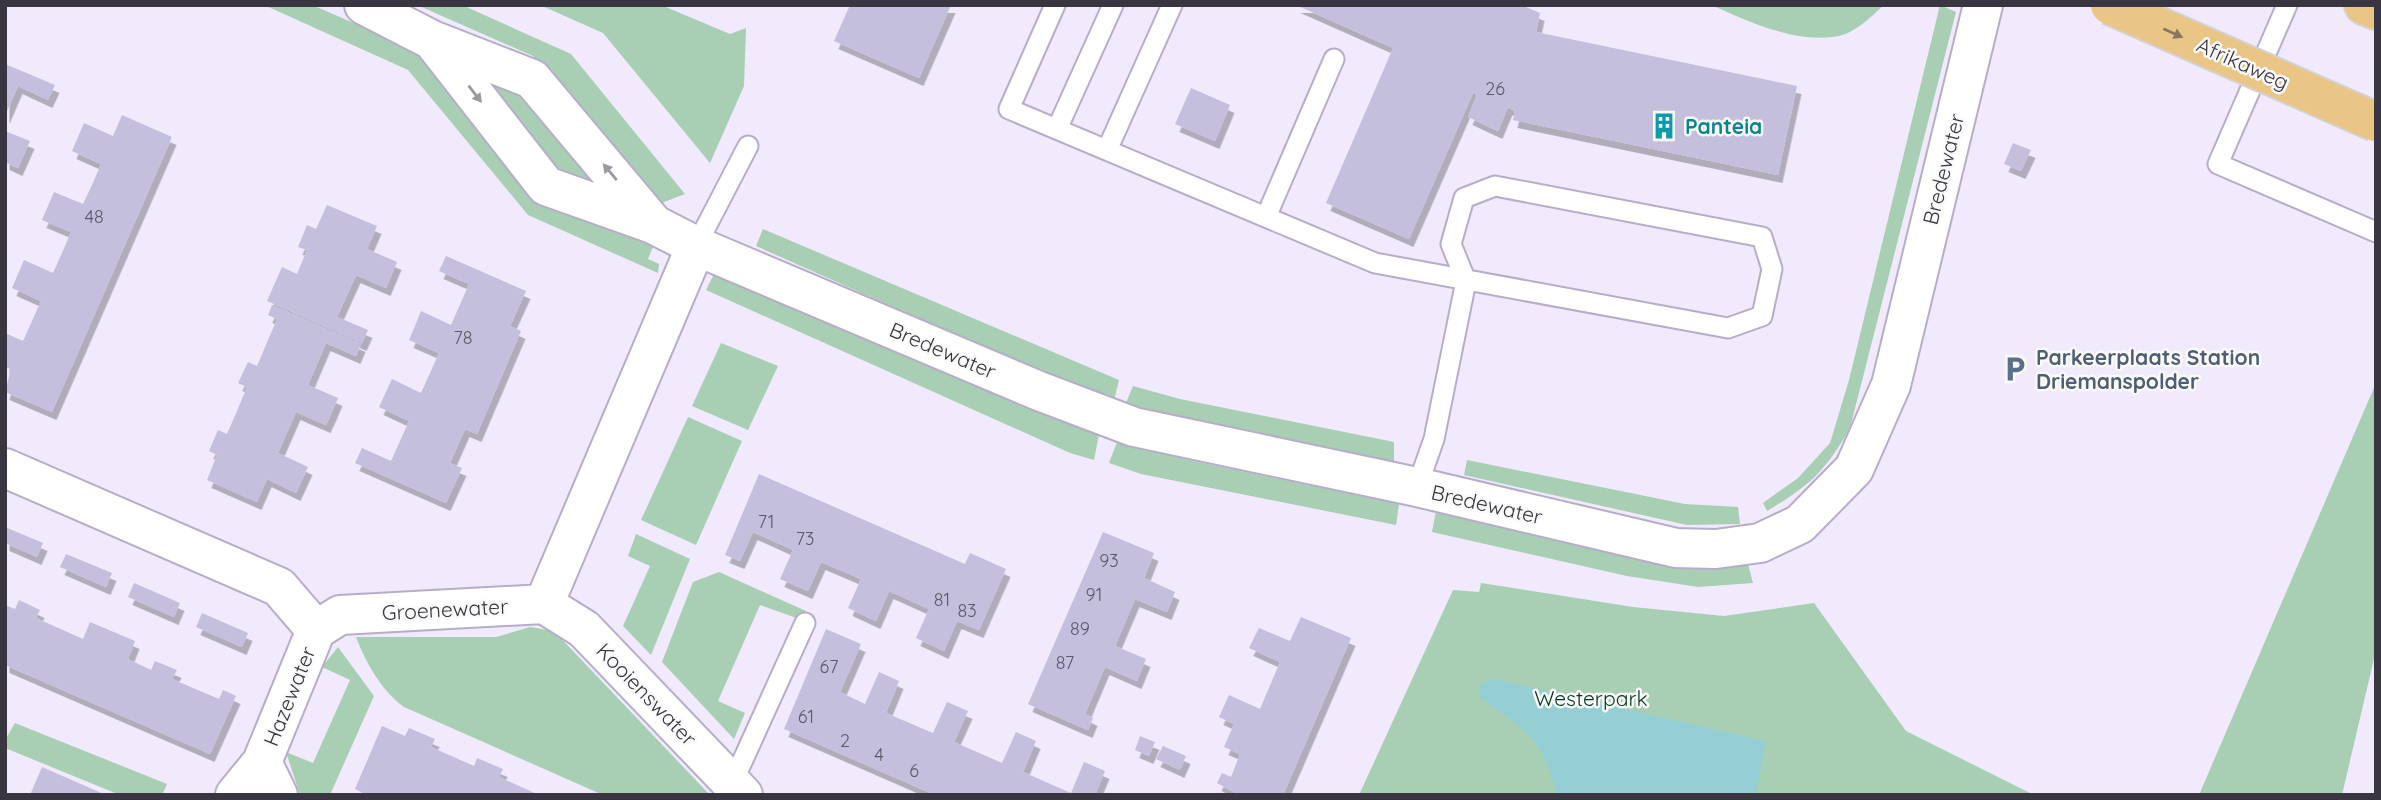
<svg xmlns="http://www.w3.org/2000/svg" width="2381" height="800" font-family="Quicksand,sans-serif">
<defs>
<filter id="shadow"><feDropShadow dx="4.5" dy="8" stdDeviation="0" flood-color="#0004"/></filter>
</defs>
<rect width="100%" height="100%" fill="#f0eafc"/>
<!-- green -->
<path fill="#a8cfb4" d="M264,5H312L428,55L539,192L653,247L648,259L659,264L658,273L528,215L408,70Z
M417,5H462L571,54L685,194L659,204L648,198L533,56Z
M540,5H661L730,34L746,28L744,86L710,163L603,33Z
M1711,5H1884C1871,17 1856,32 1839,36C1795,44 1750,22 1711,5Z
M1940,5L1956,12L1850,428C1825,472 1809,486 1767,511L1763,503L1798,478L1830,443L1849,380Z
M478,70L521,86L600,187L553,166Z
M763,229L1119,380L1114,401L1032,369L756,246Z
M714,274L1030,409L1099,435L1094,460L1070,453L706,290Z
M721,343L778,366L748,430L692,406Z
M2376,383V650L2342,795H2199Z
M1133,386L1180,399L1394,442V462L1175,417L1126,403Z
M688,417L742,441L696,545L641,520Z
M1117,442L1184,459L1399,504L1396,525L1141,474L1109,463Z
M1467,460L1685,504L1738,507L1740,524L1687,525L1464,475Z
M1436,511L1747,560L1753,583L1698,587L1627,576L1432,532Z
M636,534L690,559L651,655L623,626L650,566L628,556Z
M719,572L806,611L802,620L760,605L718,701L745,713L734,739L662,662L693,582Z
M1481,583L1633,607L1724,616L1814,603L1906,731L2034,795H1359L1453,590L1479,592Z
M530,627L554,631L710,795H603L404,707C381,690 366,663 356,637H496Z
M338,647L374,696L330,795H300L286,752L313,763L350,680L322,667Z
M15,723L167,784L162,795H120L5,748V740Z"/>
<!-- water -->
<path fill="#95cfd3" d="M1493,679L1766,741L1756,795H1559L1556,793C1541,734 1524,730 1478,696L1481,684Z"/>
<!-- building -->
<path fill="#c4bfdd" filter="url(#shadow)" d="M850,5H951L919,78L834,41Z
M1296,5H1521L1540,13L1536,32L1797,86L1778,175L1513,120L1515,111L1508,107L1498,131L1468,117L1477,95L1473,93L1409,239L1326,203L1393,48Z
M5,64L55,85L48,100L18,86L5,116Z
M1191,88L1230,105L1215,141L1175,124Z
M122,115L172,137L52,412L5,392L11,369L5,367V333L23,341L41,301L12,288L24,260L53,273L62,253L71,232L42,220L54,192L83,204L92,185L101,164L72,151L84,123L113,136Z
M5,131L30,141L18,168L5,162Z
M2013,143L2031,150L2021,171L2004,164Z
M327,205L377,226L367,249L397,262L386,288L356,275L337,317L368,330L362,343L267,301L282,267L297,274L307,250L298,247L307,225L316,229Z
M446,256L526,291L510,326L521,331L477,434L465,429L450,463L462,468L446,503L355,463L362,448L391,461L409,421L379,407L385,394L392,379L421,393L439,353L409,340L415,326L421,311L451,325L469,284L439,271Z
M272,305L361,344L356,356L326,343L308,385L338,398L332,412L326,425L296,412L278,453L308,467L296,493L267,479L257,502L207,480L217,455L209,451L218,430L227,434L237,411L247,387L238,383L248,362L257,366L277,319L268,315Z
M759,474L965,564L970,553L1006,569L979,630L957,621L944,651L916,638L929,609L889,591L876,621L848,608L861,579L821,562L808,591L780,579L793,550L753,532L740,561L725,555Z
M5,527L43,543L37,557L5,543Z
M1103,532L1154,553L1144,578L1175,592L1167,612L1135,599L1115,646L1146,659L1137,681L1105,667L1085,714L1093,718L1088,730L1028,704Z
M66,554L112,573L106,587L60,567Z
M134,583L180,603L174,617L128,597Z
M19,600L40,610L36,618L83,639L90,622L135,641L128,659L151,670L155,661L177,670L172,679L219,699L223,690L236,696L210,754L5,665V605L15,609Z
M202,613L248,633L242,647L196,627Z
M1301,617L1351,638L1283,795H1239L1217,783L1222,773L1231,777L1240,754L1224,747L1234,724L1219,717L1229,695L1260,709L1280,662L1249,648L1259,628L1290,641Z
M826,629L861,644L840,692L865,704L879,672L899,681L886,713L933,733L947,702L968,711L954,742L1002,763L1016,732L1036,741L1023,772L1071,793L1084,762L1105,771L1095,795H935L784,729Z
M382,726L405,736L409,728L435,739L431,747L474,766L477,758L503,769L499,777L539,795H367L355,789Z
M1140,736L1155,742L1149,756L1135,750Z
M1163,746L1186,756L1180,770L1156,759Z
M42,767L106,795H30Z"/>
<g fill="none" stroke-linecap="round" stroke-linejoin="round">
<!-- service casing -->
<g stroke="#b7adca" stroke-width="23">
<path id="service" d="M1055,5L1009,109L1375,263L1728,328L1762,316L1772,269L1762,237L1495,186L1464,198L1451,244L1466,281L1434,439L1417,487
M2287,5L2218,164L2376,232
M1057,129L1113,5
M1107,150L1172,5
M1266,217L1334,59
M696,246L748,146
M732,784L805,623"/>
</g>
<!-- minor casing -->
<g stroke="#b7adca" stroke-width="42">
<path id="minor" d="M5,468L279,587L316,630
M544,604L696,246
M544,604L584,629L743,795
M316,630L340,615L544,604
M262,762L278,795
M235,795L262,762L316,630"/>
</g>
<!-- tertiary casing -->
<g stroke="#b7adca" stroke-width="42">
<path id="tertiary" d="M364,5L432,40L532,79L652,222
M432,40L546,186L653,224L696,246L1039,391L1134,427L1417,487L1676,548L1716,549L1760,543L1800,524L1854,469L1891,385L1983,5"/>
</g>
<!-- primary casing -->
<g stroke="#d3d3d5" stroke-width="42">
<path id="primary" d="M2364,5L2376,10"/>
</g>
<!-- service -->
<use href="#service" stroke="#fff" stroke-width="19"/>
<!-- minor -->
<use href="#minor" stroke="#fff" stroke-width="38"/>
<!-- tertiary -->
<use href="#tertiary" stroke="#fff" stroke-width="38"/>
<!-- primary -->
<use href="#primary" stroke="#e9c586" stroke-width="38"/>
<!-- primary-bridge casing -->
<g stroke="#d3d3d5" stroke-width="42" stroke-linecap="butt">
<path id="primary-bridge" d="M2110,5L2376,122"/>
</g>
<!-- primary-bridge -->
<use href="#primary-bridge" stroke="#e9c586" stroke-width="38"/>
</g>
<!-- one-way arrows -->
<defs><path id="oneway-solid" d="M-6-.8H1V-3.2L6.5 0L1 3.2V.8H-6Z" transform="scale(1.75)"/></defs>
<use fill="#887660" href="#oneway-solid" transform="translate(2173 33) rotate(24)"/>
<g fill="#9c9aa0">
<use href="#oneway-solid" transform="translate(475 94) rotate(52)"/>
<use href="#oneway-solid" transform="translate(610 172) rotate(-130)"/>
</g>
<!-- icons -->
<defs>
<g id="building-bare" transform="scale(2.1)"><path d="M-4-6H4V6H1V3H-1V6H-4ZM-2.5-4.3h1.7v1.8h-1.7ZM.8-4.3h1.7v1.8H.8ZM-2.5-1h1.7V.8h-1.7ZM.8-1h1.7V.8H.8Z" fill="#0f9aa8" stroke="#fafafa" stroke-width="2.5" paint-order="stroke"/></g>
<g id="parking-bare" transform="scale(2.1)"><path d="M-3.5-5.5H1a3.5 3.5 0 0 1 0 7H-1V5.5H-3.5ZM-1-3.4V-.6H.8a1.4 1.4 0 0 0 0-2.8Z" fill="#5c6f8a" stroke="#fafafa" stroke-width="2.5" paint-order="stroke"/></g>
</defs>
<g fill-rule="evenodd">
<use href="#building-bare" x="1664" y="126"/>
<use href="#parking-bare" x="2015" y="369"/>
</g>
<g text-anchor="middle" dominant-baseline="central" stroke-width="5" stroke-linejoin="round" paint-order="stroke">
<!-- number labels -->
<g font-size="18" fill="#5c5868">
<text x="1495" y="88">26</text>
<text x="94" y="216">48</text>
<text x="463" y="337">78</text>
<text x="766" y="521">71</text>
<text x="805" y="538">73</text>
<text x="1109" y="560">93</text>
<text x="1094" y="594">91</text>
<text x="942" y="599">81</text>
<text x="967" y="610">83</text>
<text x="1080" y="628">89</text>
<text x="1065" y="662">87</text>
<text x="829" y="666">67</text>
<text x="806" y="716">61</text>
<text x="845" y="740">2</text>
<text x="879" y="754">4</text>
<text x="914" y="770">6</text>
</g>
<!-- street labels -->
<g font-size="21" fill="#393541" stroke="#fafafa">
<text transform="translate(2243 63) rotate(24)">Afrikaweg</text>
<text transform="translate(1943 169) rotate(-76)">Bredewater</text>
<text transform="translate(943 350) rotate(23)">Bredewater</text>
<text transform="translate(1487 504) rotate(13)">Bredewater</text>
<text transform="translate(445 609) rotate(-3)">Groenewater</text>
<text transform="translate(647 694) rotate(46)">Kooienswater</text>
<text transform="translate(289 696) rotate(-68)">Hazewater</text>
</g>
<!-- culture labels -->
<g font-size="21" font-weight="bold" fill="#0d838f" stroke="#fafafa" text-anchor="start">
<text x="1685" y="126">Panteia</text>
</g>
<!-- service labels -->
<g font-size="21" font-weight="bold" fill="#4e5e75" stroke="#fafafa" text-anchor="start">
<text x="2036" y="357">Parkeerplaats Station<tspan x="2036" dy="24">Driemanspolder</tspan></text>
</g>
<!-- park labels -->
<g font-size="21" fill="#00361b" stroke="#fafafa">
<text x="1591" y="698">Westerpark</text>
</g>
</g>
<!-- border -->
<rect width="2381" height="800" fill="none" stroke="#393541" stroke-width="14"/>
</svg>
